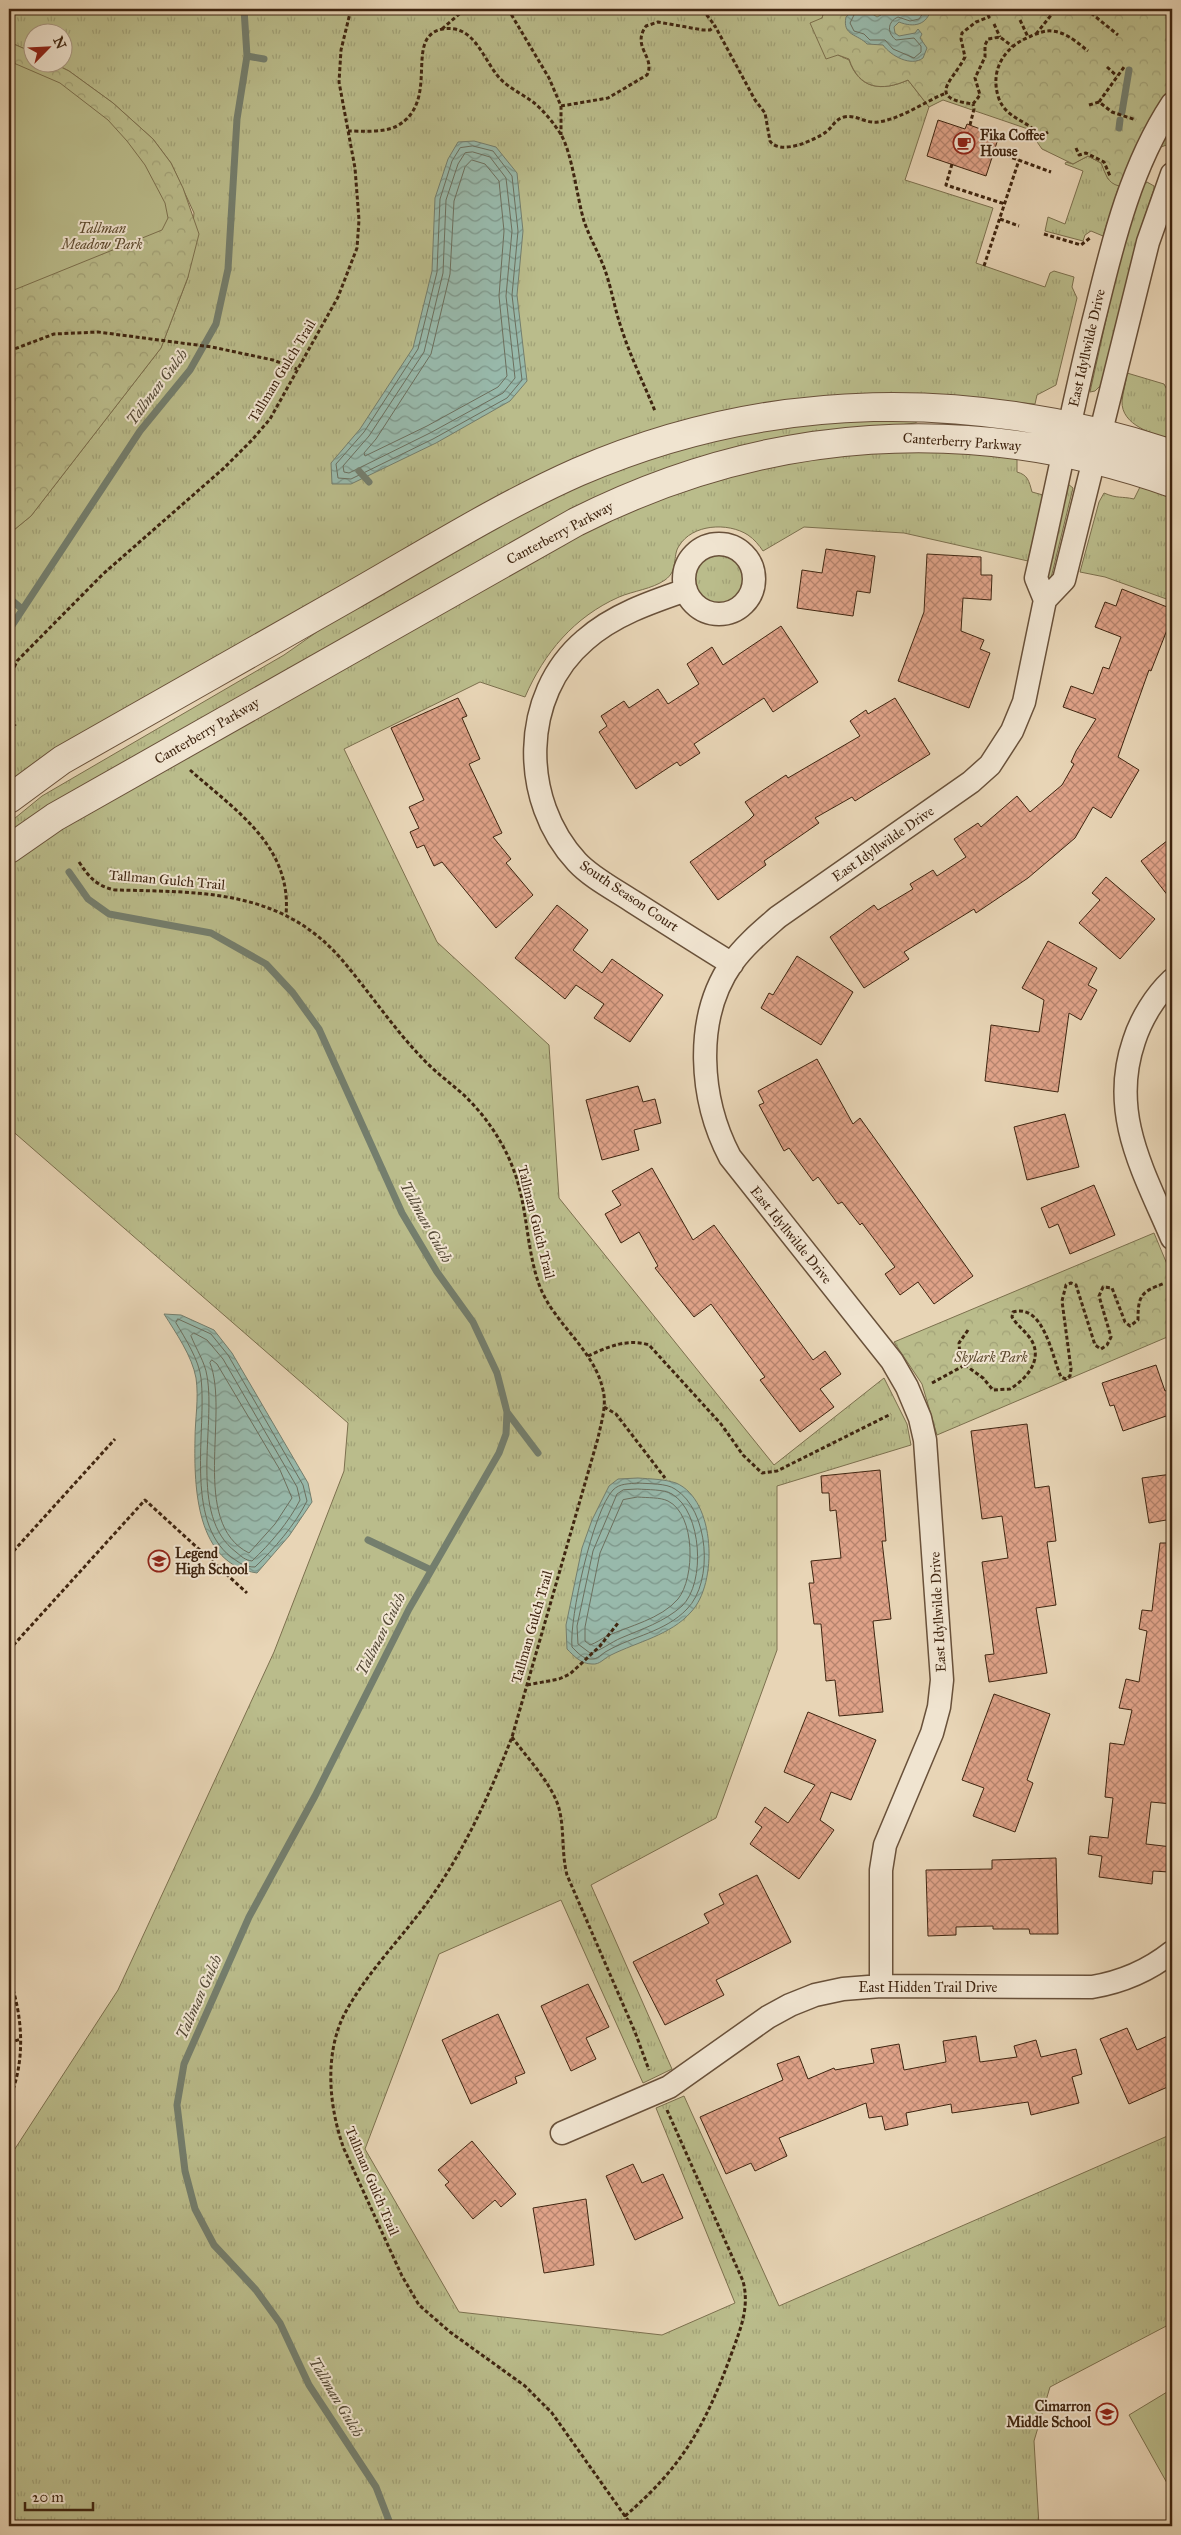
<svg xmlns="http://www.w3.org/2000/svg" width="1181" height="2535" font-family="'IM FELL Great Primer',serif">
<defs>
<pattern id="grass-tufts" width="24" height="20" patternUnits="userSpaceOnUse" patternTransform="scale(1.25)"><rect width="24" height="20" fill="#babc8b"/><path d="M3 7l-1-3M5 7V3M7 7l1-3M15 17l-1-3M17 17v-4M19 17l1-3" fill="none" stroke="#a1a177"/></pattern>
<pattern id="park-crowns" width="20" height="18" patternUnits="userSpaceOnUse" patternTransform="scale(1.25)"><rect width="20" height="18" fill="#babc8b"/><path d="M2 6a3 3 0 1 1 6 0M12 15a3 3 0 1 1 6 0" fill="none" stroke="#a1a177"/></pattern>
<pattern id="water-waves" width="16" height="10" patternUnits="userSpaceOnUse" patternTransform="scale(1.25)"><rect width="16" height="10" fill="#98b9ab"/><path d="M0 5q4-4 8 0t8 0" fill="none" stroke="#7d968a"/></pattern>
<pattern id="building-cross-hatch" width="8" height="8" patternUnits="userSpaceOnUse" patternTransform="scale(1.25)"><rect width="8" height="8" fill="#dfa288"/><path d="M0 0l8 8M0 8l8-8" fill="none" stroke="#b6846e"/></pattern>
</defs>
<rect width="100%" height="100%" fill="#e8d5b6"/>
<filter id="stains"><feTurbulence type="fractalNoise" baseFrequency=".004" numOctaves="4"/><feColorMatrix values="0 0 0 0 .2 0 0 0 0 .09 0 0 0 0 .02 0 0 0 .5 -.17"/></filter>
<radialGradient id="worn" r=".72"><stop offset=".6" stop-color="#630" stop-opacity="0"/><stop offset="1" stop-color="#630" stop-opacity=".3"/></radialGradient>
<!-- grass -->
<path fill="url(#grass-tufts)" stroke="#7c704e" d="M9,9H825L822,18L838,55L849,60C859,89 881,92 908,80L929,107L905,180L993,208L976,263L1045,287L1050,273L1054,271L1074,277L1072,287L1077,298L1056,385L1037,395L1035,404L927,394L847,395L471,514L213,660L9,787V534L31,516L161,348L188,277L194,213L171,163L153,139L113,103L69,71L53,63L62,62V32H32V52L9,42Z
M1172,123V143L1161,147V144Z
M1088,156L1101,163L1108,179L1119,186L1103,236L1091,231L1085,235L1083,241L1045,231L1048,217L1065,224L1083,171L1065,164L1066,162L1073,164Z
M1147,182L1154,186V189L1138,236L1104,382L1095,391L1090,392L1122,248L1143,184Z
M1127,373L1164,384L1172,399V440C1154,434 1121,426 1122,401C1123,392 1126,382 1127,373Z
M824,418L922,419L915,423L861,430L711,459L9,841V823L42,796L284,655L351,608L519,509L676,448Z
M946,450L1017,458V472C1028,475 1029,481 1032,492L1043,495L1028,561L904,533L804,527L763,551C759,545 754,539 748,535C728,522 692,524 679,546C672,556 679,570 665,580C652,589 633,591 619,597C574,617 544,653 525,697L480,682L344,749L437,942L549,1045L559,1198L774,1465L884,1378L907,1424L911,1445L777,1486V1650L716,1818L591,1885L672,2069L643,2083L561,1900L439,1954L365,2149L459,2312L662,2335L735,2303L656,2108L684,2096L779,2306L1172,2134V2323L1050,2387L1034,2441L1039,2526H9V2158L118,1990L274,1652L344,1471L348,1423L9,1128V865L66,826L591,529L664,497L757,469L855,453Z
M1068,484L1073,488L1050,582L1045,576L1065,486Z
M1140,487L1172,497V601L1105,577L1080,572L1099,502L1104,493C1118,499 1121,496 1134,499Z
M693 579a26 26 0 1 1 52 0a26 26 0 1 1-52 0Z"/>
<!-- park -->
<path fill="url(#park-crowns)" stroke="#7c704e" d="M825,9H1172V86L1151,119L1119,186C1107,183 1106,174 1101,163L1088,156L1073,164L1042,149L1028,129L943,100L929,107L908,80C881,92 859,89 849,59L838,55L826,59L810,23L822,18Z
M9,42L32,52V62L53,63L69,71L113,103L153,139L171,163L183,188L199,234L188,277L161,348L31,516L9,534Z
M1154,1233L1172,1276V1335L937,1435L922,1384L894,1342Z"/>
<!-- pitch -->
<path fill="#babc8b" stroke="#7c704e" d="M9,61L60,83L108,120L127,141L145,165L165,203L168,218L162,230L9,292Z
M1172,2389V2492L1129,2415Z"/>
<!-- water -->
<path fill="url(#water-waves)" stroke="#747e6d" d="M858,9H865L877,17L881,15L883,9H931C927,25 914,28 899,22L894,27L895,33L899,36L915,33L918,29L922,34L920,38L927,48L923,58C911,67 891,56 883,45L867,44C858,34 842,36 846,17L853,10Z
M474,141L496,147L517,173L523,231L517,295L527,381L510,401L436,443L351,484H332L331,463L360,429L413,348L432,271L435,198L448,159L458,142Z
M164,1314L181,1315L214,1330L232,1353L308,1483L312,1502L289,1536L257,1573C196,1564 194,1488 195,1439C195,1419 199,1399 196,1378C192,1356 176,1333 164,1314Z
M638,1478C650,1479 664,1479 676,1483C716,1500 718,1584 691,1612C671,1635 637,1642 611,1655C604,1658 600,1665 592,1664C581,1664 574,1656 567,1649L566,1625L582,1548L592,1520L609,1486L618,1479Z"/>
<g fill="none" stroke-linecap="round" stroke-linejoin="round">
<!-- shore -->
<path stroke="#6c6f5e" stroke-width="1" d="M857,9L850,23L854,31L864,34L870,40H885L893,49L914,58L921,52V46L914,38L896,40C887,33 887,22 898,17L910,21L919,19L926,9
M473,146L493,151L512,176L518,231L512,295L522,380L507,398L433,439L351,479L338,478L336,464L364,432L418,349L437,272L440,199L452,161L460,148Z
M473,152L490,157L506,178L512,231L506,296L515,378L503,393L430,433L349,473L344,472L343,466L369,436L424,352L443,273L446,200L458,164L465,153Z
M472,160L485,164L499,181L504,231L499,296L507,376L498,387L427,426L365,456L364,453L376,439L431,354L450,274L454,201L465,167Z
M178,1319L211,1334L228,1355L303,1485L307,1501C295,1525 274,1549 255,1567C244,1567 240,1563 231,1557C184,1520 207,1430 201,1378C199,1360 185,1338 176,1323Z
M194,1333L207,1340L223,1359L297,1487L300,1500C289,1522 270,1544 252,1561C245,1560 242,1557 236,1552C188,1516 216,1426 207,1376C205,1362 196,1349 191,1336Z
M212,1360L217,1364L280,1470L292,1498L275,1524L249,1553C189,1523 230,1413 210,1363Z
M638,1483C649,1484 666,1483 675,1489C709,1510 714,1582 687,1609C665,1632 633,1636 607,1651C601,1654 598,1660 590,1659C583,1659 577,1652 572,1647C569,1619 593,1511 613,1490C620,1483 629,1484 638,1483Z
M638,1489C648,1490 663,1489 672,1494C702,1512 706,1583 682,1606C664,1622 642,1629 621,1638C613,1641 597,1653 590,1653L578,1644L577,1626L593,1551L617,1494L623,1490Z
M638,1497C647,1498 660,1497 668,1501C696,1515 695,1578 678,1599C661,1619 629,1626 607,1636C601,1639 596,1643 590,1645L585,1641V1627L600,1553L623,1500Z"/>
<!-- stream -->
<path stroke="#747e6d" stroke-width="7" d="M247,56L264,59
M1122,112L1129,70
M1119,128L1120,120
M359,471L369,482
M9,598L22,609
M9,630L140,431L190,370L216,324L228,269L237,119L247,56L244,9
M69,872L88,899L109,914L211,933L266,964L293,993L319,1029L402,1213L437,1272L473,1322L497,1373L507,1412L506,1434L499,1453L409,1609L315,1796L249,1917L184,2064L177,2105L185,2171L195,2209L214,2245L256,2290L280,2323L309,2385L376,2487L391,2526
M507,1412L538,1453
M368,1540L431,1570"/>
</g>
<!-- building -->
<path fill="url(#building-cross-hatch)" stroke="#3f2510" d="M938,120L965,129L967,124L999,136L986,176L927,156Z
M826,549L875,556L870,593L857,591L853,616L797,608L802,570L822,573Z
M927,554L981,557V575H992L991,600L963,598L961,631L984,640L980,649L990,653L969,708L898,681L924,612Z
M1122,589L1172,609V617L1151,671L1149,670L1118,757L1139,770L1111,818L1093,807L1075,838L1028,878L976,913L974,909L904,952L909,959L864,988L830,937L874,905L878,910L913,889L910,884L933,870L937,876L966,857L954,839L978,823L981,827L1017,796L1030,812L1062,785L1074,764L1071,762L1076,751L1096,719L1063,707L1071,686L1093,694L1103,667L1109,669L1121,637L1095,627L1105,602L1116,606Z
M781,626L818,682L773,712L764,698L694,744L700,753L680,766L677,762L636,789L599,732L607,726L601,716L624,701L629,708L658,689L668,704L699,684L687,664L712,647L723,665Z
M458,698L467,716L462,718L480,759L469,764L502,833L493,837L511,859L506,863L533,895L496,928L442,862L434,866L424,845L417,848L410,832L419,828L409,807L424,800L391,728Z
M895,698L930,754L855,801L852,797L815,818L819,823L764,861L766,865L718,900L690,862L749,820L754,815L745,802L786,775L788,778L860,736L850,721L866,710L868,714Z
M1172,837V901L1141,861Z
M1106,877L1155,919L1120,959L1079,923L1100,900L1092,893Z
M557,905L588,930L573,950L602,973L612,959L663,995L630,1042L594,1018L604,1004L576,985L565,999L515,958Z
M1048,941L1097,968L1088,985L1097,990L1081,1020L1069,1013L1058,1092L985,1081L991,1025L1039,1032L1044,1000L1022,988Z
M797,956L853,992L821,1045L761,1008L769,993L773,995Z
M817,1059L853,1124L860,1118L973,1276L934,1304L918,1282L900,1295L885,1274L895,1267L862,1223L860,1225L842,1202L838,1204L818,1177L813,1181L789,1148L784,1151L759,1105L764,1103L758,1091Z
M638,1086L643,1102L655,1099L661,1123L634,1130L639,1150L602,1160L586,1100Z
M1065,1114L1079,1167L1027,1180L1014,1127Z
M652,1168L693,1240L714,1225L813,1360L825,1351L841,1374L820,1389L834,1407L800,1432L760,1380L765,1377L711,1304L694,1317L655,1268L658,1266L639,1232L621,1243L605,1214L621,1205L612,1191Z
M1094,1185L1115,1235L1070,1254L1058,1224L1049,1228L1041,1208Z
M1156,1365L1165,1391L1172,1388V1414L1123,1431L1114,1405L1110,1406L1102,1383Z
M1027,1424L1035,1488L1049,1486L1056,1541L1047,1542L1056,1605L1036,1608L1047,1673L989,1682L985,1655L994,1654L982,1562L1008,1558L1002,1516L982,1519L971,1431Z
M880,1470L886,1541H882L891,1619L873,1621L883,1712L839,1716L835,1680L826,1681L821,1624H814L809,1583H814L811,1561L841,1558L836,1510L830,1511L829,1493H822L821,1476Z
M1172,1474V1519L1149,1523L1142,1478Z
M1160,1543H1172V1804L1151,1802L1146,1844L1172,1847L1169,1872L1153,1871L1152,1884L1099,1877L1102,1856L1088,1854L1090,1836L1108,1838L1113,1798L1105,1797L1110,1743L1124,1745L1132,1710L1119,1708L1126,1679L1139,1682L1147,1631L1139,1629L1142,1610L1152,1611Z
M994,1694L1050,1714L1027,1780L1033,1783L1015,1832L973,1816L984,1788L962,1780Z
M808,1712L876,1740L851,1800L831,1792L820,1820L834,1830L799,1879L750,1844L762,1827L755,1822L765,1807L788,1823L815,1785L784,1772Z
M1056,1858L1058,1934H1030L1029,1929H993V1926L956,1927V1935L928,1936L926,1870L992,1869V1860Z
M757,1875L791,1942L716,1980L724,1995L665,2025L633,1962L709,1923L704,1914L724,1904L719,1894Z
M588,1984L609,2027L586,2038L596,2059L571,2071L541,2006Z
M498,2014L525,2073L515,2077L517,2083L471,2104L442,2040Z
M1127,2028L1137,2050L1172,2034V2085L1129,2104L1100,2039Z
M976,2036L980,2062L1017,2057L1014,2046L1036,2040L1041,2057L1076,2049L1082,2074L1072,2077L1079,2103L1031,2115L1028,2102L952,2113L951,2104L906,2113L908,2125L885,2130L882,2116L869,2118L866,2103L779,2138L787,2156L755,2171L751,2163L726,2174L700,2117L783,2080L777,2064L799,2056L808,2079L834,2068L835,2070L874,2063L871,2049L899,2044L904,2070L946,2062L943,2041Z
M472,2141L516,2194L501,2207L495,2200L473,2219L445,2185L449,2182L438,2170Z
M633,2164L642,2183L663,2174L683,2218L635,2240L606,2176Z
M586,2199L594,2265L544,2273L533,2208Z"/>
<g fill="none" stroke-linecap="round" stroke-linejoin="round">
<!-- minor casing -->
<g stroke="#69513a" stroke-width="25">
<path id="minor" d="M684 579a35 35 0 1 1 70 0a35 35 0 1 1-70 0Z
M686,590C651,602 613,615 585,640C520,695 520,801 577,862C592,878 614,889 632,901C665,922 698,943 732,964
M1045,600L1036,578C1057,487 1074,397 1097,307C1114,237 1132,165 1172,104
M1172,980C1155,996 1141,1019 1134,1041C1109,1114 1144,1172 1172,1238
M881,1986V1870L885,1845L932,1733L939,1707L942,1680L925,1440L920,1418L907,1387L892,1361L730,1157C700,1100 693,1019 732,963C745,945 762,931 778,917L971,782L990,765L1012,731L1024,702L1045,600L1064,580L1148,242L1172,174
M562,2133L669,2087L768,2017L790,2005L815,1995L843,1989L881,1986L1092,1987C1122,1982 1148,1971 1172,1952"/>
</g>
<!-- tertiary casing -->
<g stroke="#69513a" stroke-width="30">
<path id="tertiary" d="M9,799L62,760C158,705 255,651 351,596C425,554 499,507 578,472C770,389 975,388 1172,454
M9,849L55,817L576,522C766,426 972,412 1172,483"/>
</g>
<!-- path -->
<path stroke="#3f2510" stroke-width="3" stroke-dasharray="4 2.5" stroke-linecap="butt" d="M508,9L549,78L561,106V135
M695,9L706,14L715,26
M985,9L989,17L976,22L962,33L961,39L965,57C953,81 925,98 973,104L980,95L975,78L985,57V45L988,39L1000,37L1012,46
M1086,9L1118,35
M1020,20L1028,37
M994,24L1000,37
M442,29L465,9
M1036,34L1056,9
M1107,67L1117,76
M1099,102L1124,67
M1089,105L1099,102L1112,112L1136,120
M561,106L608,98L647,75C656,57 631,47 646,26L658,22L703,30H710L715,26L755,100L765,113L770,141C780,156 815,140 826,132C833,127 834,120 844,117C856,114 866,124 878,122C901,119 924,102 946,93
M970,125L974,109L973,104
M348,131C362,131 384,133 397,126C442,101 402,36 443,29C473,24 482,56 497,75C506,87 521,93 533,102C543,110 553,122 560,133C572,151 577,198 584,221C590,239 600,255 606,273C612,291 615,310 621,327C630,356 644,384 655,411
M1048,132L1040,137C1031,121 1007,120 999,99C989,71 1004,47 1029,37C1036,34 1044,30 1052,31C1066,32 1078,43 1088,51
M1076,148L1079,155L1086,153L1104,162L1110,176
M994,151L1051,172
M952,164L946,185L1005,204
M1000,219L1019,226
M1044,234L1081,245L1090,238
M984,266L1019,160
M9,351L54,334L98,332L212,347L273,360L297,369
M9,679L17,661L103,574L224,468L252,440L270,419L338,297L357,248L359,220L355,168L339,82L341,50L351,9
M9,706L15,726
M190,770C236,811 292,846 286,915
M79,862C89,877 96,886 115,890C201,892 282,889 343,961C370,993 394,1029 423,1059C436,1073 452,1084 466,1097C487,1118 504,1143 514,1171C528,1208 526,1250 540,1287C555,1325 594,1349 603,1390C607,1406 601,1423 598,1438L512,1737C491,1791 467,1845 434,1893C406,1934 367,1971 344,2015C324,2055 329,2108 344,2149L402,2276L419,2305L450,2332L525,2386L552,2413L632,2526
M968,1330L959,1343L960,1357L965,1365L983,1378L993,1390L1010,1389C1028,1378 1044,1358 1030,1338C1024,1330 1016,1324 1012,1317L1013,1312C1044,1303 1052,1357 1061,1377L1066,1379L1070,1376L1071,1369L1062,1301L1066,1285L1071,1283L1076,1285L1095,1345L1101,1349L1107,1345L1111,1337L1099,1296L1103,1287L1112,1288L1125,1322L1130,1326L1138,1320C1138,1295 1141,1292 1165,1283
M588,1356C607,1347 628,1338 649,1345L721,1424L743,1455L762,1473L777,1471L891,1414
M932,1383L965,1365
M604,1407L616,1414L665,1478
M9,1556L115,1439
M9,1650L145,1500L247,1593
M527,1685L559,1679L570,1674L600,1646L618,1623
M512,1737C527,1758 549,1780 558,1805C565,1827 561,1852 567,1875L635,2032L649,2070
M9,1977C23,2016 26,2061 9,2100
M9,2043L21,2039
M625,2516C683,2466 705,2426 731,2355C740,2330 750,2308 743,2281L667,2110"/>
<!-- minor -->
<use href="#minor" stroke="#f0e4d0" stroke-width="22"/>
<!-- tertiary -->
<use href="#tertiary" stroke="#f0e4d0" stroke-width="28"/>
</g>
<!-- icons -->
<defs>
<g id="cafe-ring" transform="scale(1.125)"><circle r="9.5" fill="#f0e4d0" stroke="#8f2418" stroke-width="1.5"/><path d="M-5.5-4.5H6V0H3Q3 3.5 0 3.5H-2.5Q-5.5 3.5-5.5 0ZM3-3.2v2h1.7v-2ZM-6 4.5H4V6H-6Z" fill="#8f2418"/></g>
<g id="school-ring" transform="scale(1.125)"><circle r="9.5" fill="#f0e4d0" stroke="#8f2418" stroke-width="1.5"/><path d="M0-5L7-2L0 1L-7-2ZM-4 1L0 2.5L4 1V4Q0 6-4 4Z" fill="#8f2418"/></g>
</defs>
<g fill-rule="evenodd">
<use href="#cafe-ring" x="964" y="143"/>
<use href="#school-ring" x="159" y="1561"/>
<use href="#school-ring" x="1107" y="2414"/>
</g>
<g text-anchor="middle" dominant-baseline="central" stroke-width="4" stroke-linejoin="round" paint-order="stroke">
<!-- poi labels -->
<g font-size="14" font-weight="bold" fill="#3f2510" stroke="#f0e4d0" text-anchor="start">
<text x="980" y="135">Fika Coffee<tspan x="980" dy="16">House</tspan></text>
<text x="175" y="1553">Legend<tspan x="175" dy="16">High School</tspan></text>
<text x="1091" y="2406" text-anchor="end">Cimarron<tspan x="1091" dy="16">Middle School</tspan></text>
</g>
<!-- park labels -->
<g font-size="14" font-style="italic" fill="#5e4b2f" stroke="#f0e4d0">
<text x="102" y="228">Tallman<tspan x="102" dy="16">Meadow Park</tspan></text>
<text x="991" y="1357">Skylark Park</text>
</g>
<!-- street labels -->
<g font-size="14" fill="#3f2510" stroke="#f0e4d0">
<text transform="translate(1087 348) rotate(-77)">East Idyllwilde Drive</text>
<text transform="translate(282 371) rotate(-59)">Tallman Gulch Trail</text>
<text transform="translate(962 442) rotate(4)">Canterberry Parkway</text>
<text transform="translate(560 533) rotate(-28)">Canterberry Parkway</text>
<text transform="translate(207 731) rotate(-30)">Canterberry Parkway</text>
<text transform="translate(883 844) rotate(-35)">East Idyllwilde Drive</text>
<text transform="translate(167 880) rotate(5)">Tallman Gulch Trail</text>
<text transform="translate(629 896) rotate(34)">South Season Court</text>
<text transform="translate(536 1222) rotate(76)">Tallman Gulch Trail</text>
<text transform="translate(791 1235) rotate(51)">East Idyllwilde Drive</text>
<text transform="translate(938 1612) rotate(-93)">East Idyllwilde Drive</text>
<text transform="translate(532 1627) rotate(-74)">Tallman Gulch Trail</text>
<text x="928" y="1987">East Hidden Trail Drive</text>
<text transform="translate(372 2181) rotate(67)">Tallman Gulch Trail</text>
</g>
<!-- water labels -->
<g font-size="15" font-style="italic" fill="#554a37" stroke="#f0e4d0">
<text transform="translate(157 387) rotate(-53)">Tallman Gulch</text>
<text transform="translate(426 1222) rotate(61)">Tallman Gulch</text>
<text transform="translate(381 1634) rotate(-63)">Tallman Gulch</text>
<text transform="translate(199 1997) rotate(-66)">Tallman Gulch</text>
<text transform="translate(336 2397) rotate(59)">Tallman Gulch</text>
</g>
</g>
<!-- margin -->
<rect width="1181" height="2535" fill="none" stroke="#e8d5b6" stroke-width="30"/>
<rect x="10" y="10" width="1161" height="2515" fill="none" stroke="#3f2510" stroke-width="2.5"/>
<rect x="15" y="15" width="1151" height="2505" fill="none" stroke="#3f2510"/>
<!-- north arrow -->
<g transform="translate(48 48) rotate(66)"><circle r="24" fill="#f0e4d0" stroke="#a99883"/>
<path d="M0-4L9 19L0 12L-9 19Z" fill="#8f2418"/>
<text y="-8" font-size="14" font-weight="bold" text-anchor="middle" fill="#3f2510">N</text>
</g>
<!-- scale -->
<path d="M25 2502v8h68v-8" fill="none" stroke="#3f2510" stroke-width="2.5"/>
<text x="32" y="2502" font-size="15" fill="#3f2510" stroke="#f0e4d0" stroke-width="4" paint-order="stroke">20 m</text>
<rect width="100%" height="100%" filter="url(#stains)"/>
<rect width="100%" height="100%" fill="url(#worn)"/>
</svg>
